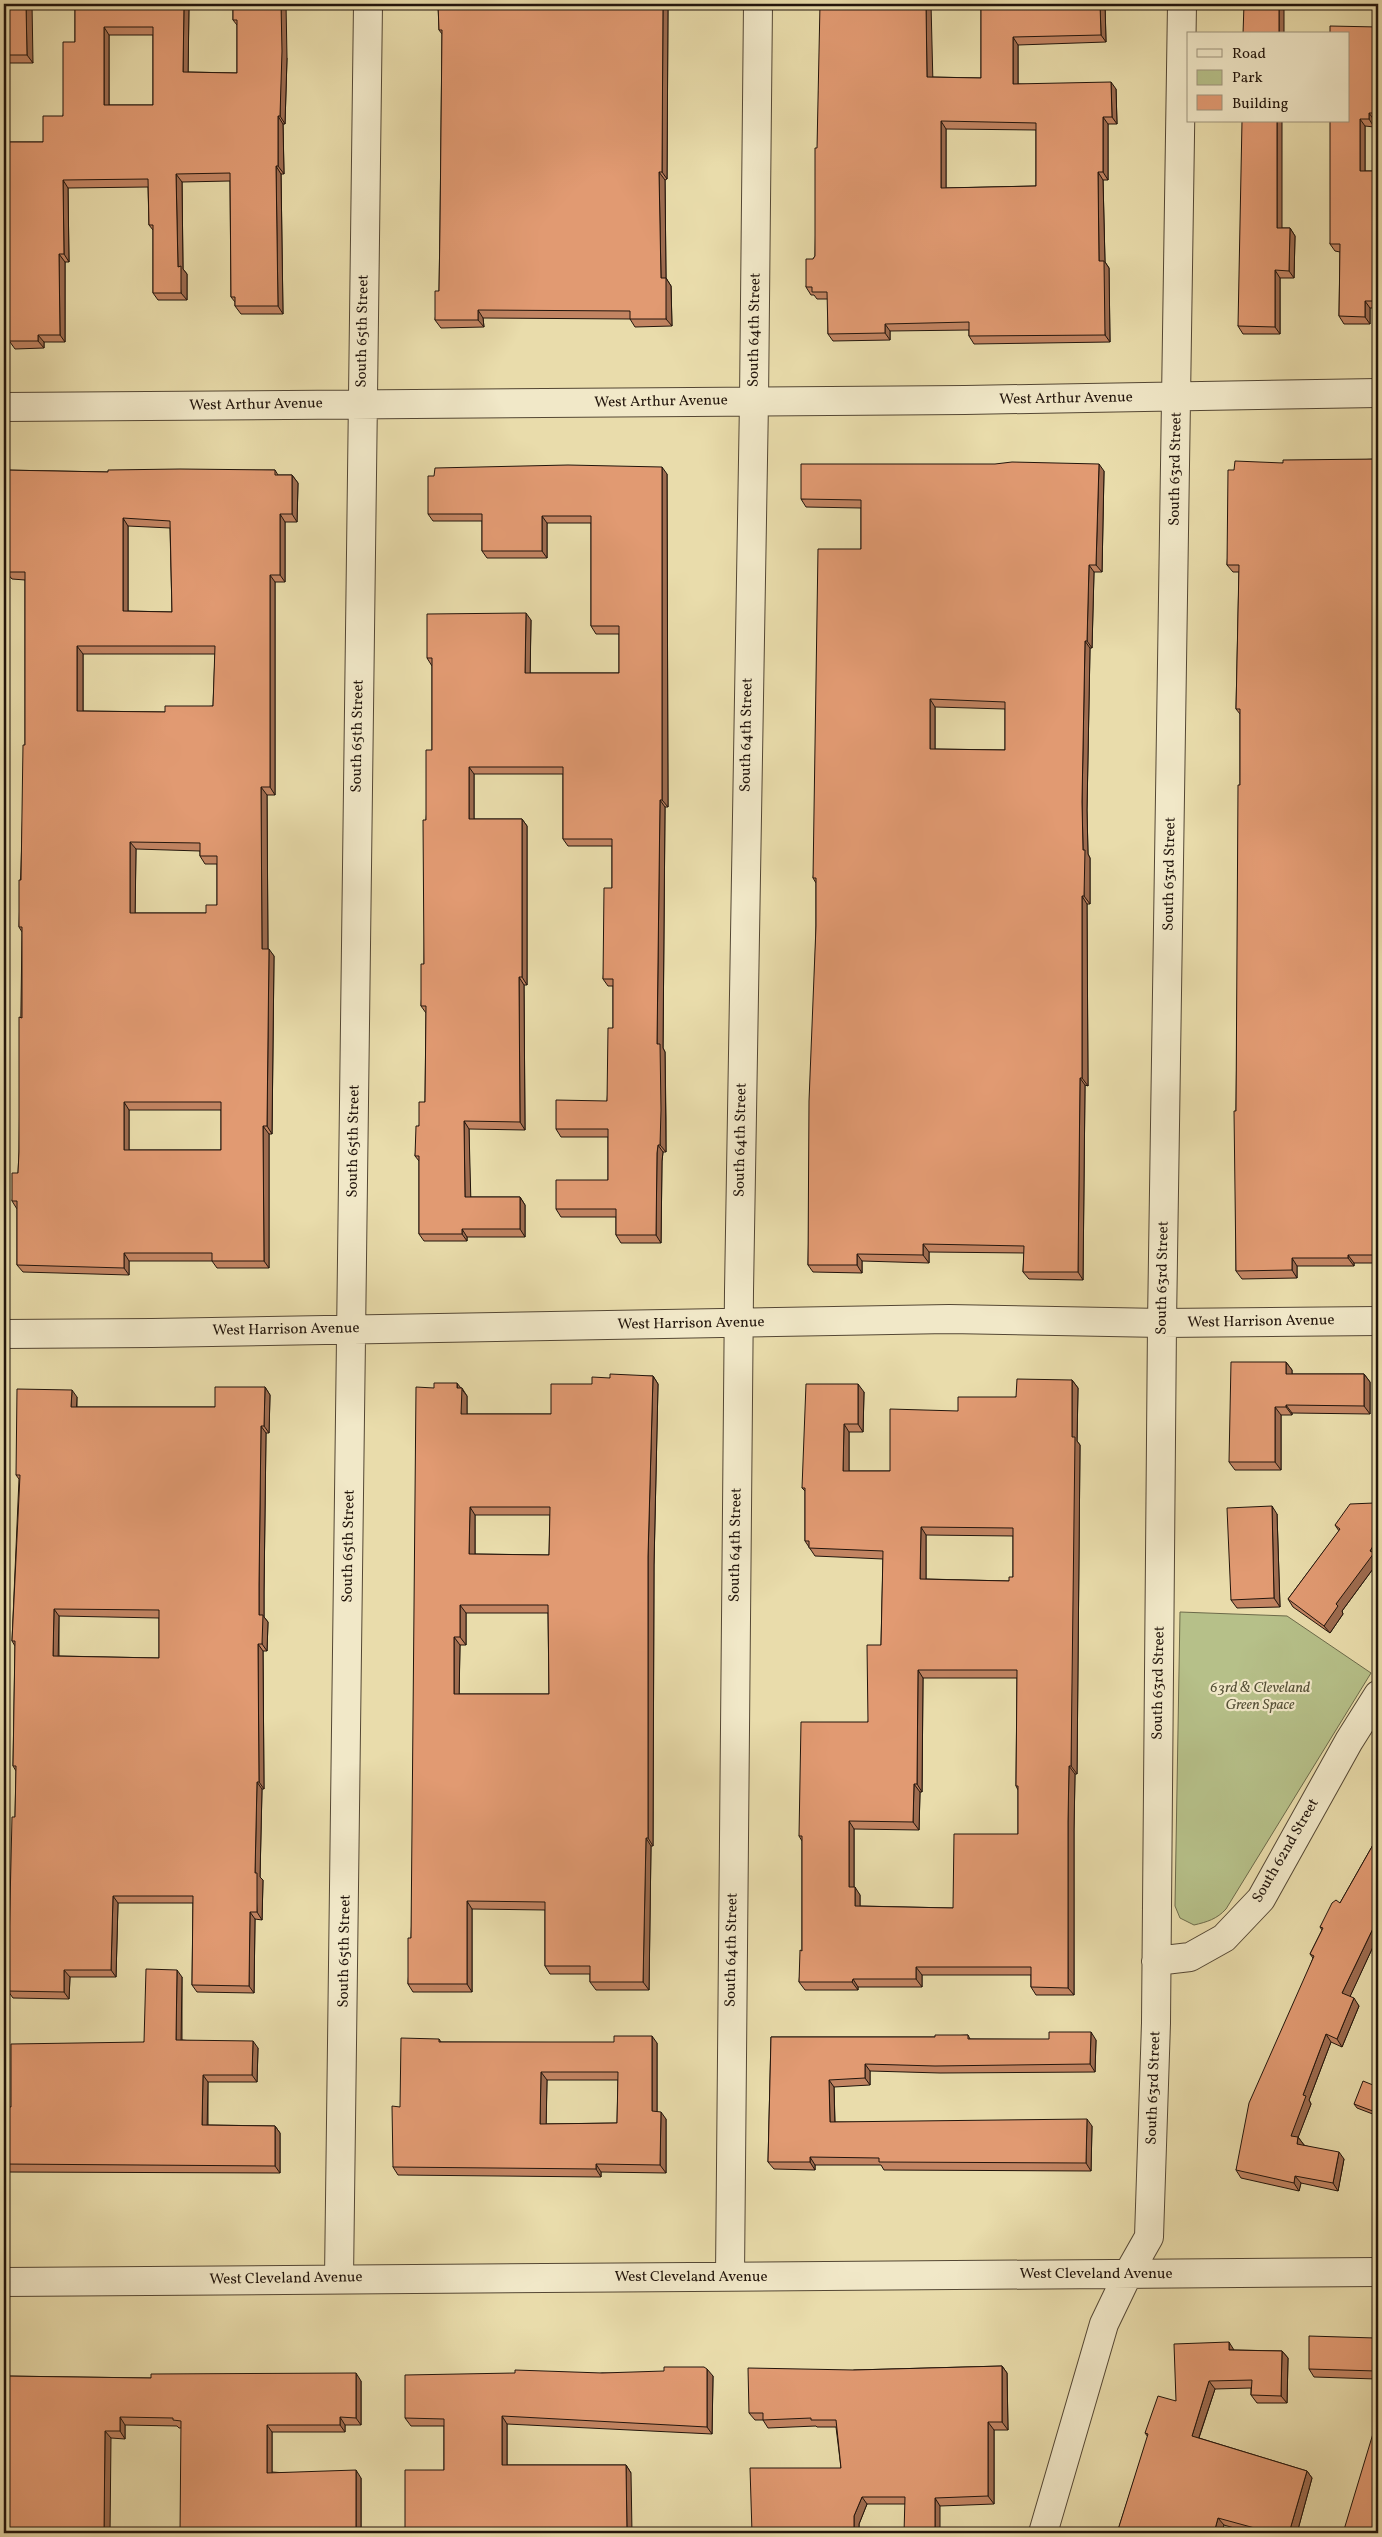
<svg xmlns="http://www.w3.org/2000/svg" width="1382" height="2537" font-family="Vollkorn,serif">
<rect width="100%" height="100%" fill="#e9dcab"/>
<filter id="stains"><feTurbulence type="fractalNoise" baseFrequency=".004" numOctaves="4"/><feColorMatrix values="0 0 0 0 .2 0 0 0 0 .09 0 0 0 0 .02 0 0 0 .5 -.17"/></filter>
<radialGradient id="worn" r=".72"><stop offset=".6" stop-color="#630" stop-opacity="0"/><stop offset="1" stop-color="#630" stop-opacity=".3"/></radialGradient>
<!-- green -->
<path fill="#b6c089" stroke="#6c6a4a" d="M1180,1612L1287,1616L1371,1673L1226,1909C1217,1919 1207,1922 1194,1925L1180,1918L1175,1906Z"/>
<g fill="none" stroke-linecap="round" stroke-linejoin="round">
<!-- minor casing -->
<g stroke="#544734" stroke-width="30">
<path id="minor" d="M4,407L965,400L1378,393
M4,1334L152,1333L949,1319L1162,1323L1378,1321
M1156,1961L1190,1957L1224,1938L1261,1899L1349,1741L1378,1695
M730,2276L739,1291L754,401L758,4
M339,2279L368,4
M4,2282L1378,2272
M1043,2533L1104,2324L1128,2274L1149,2237L1156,2023L1162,1323L1182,4"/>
</g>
<!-- minor -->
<use href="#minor" stroke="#f1e8c8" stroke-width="28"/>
</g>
<!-- wall -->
<path fill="#c28462" stroke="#22150c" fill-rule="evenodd" d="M4,4L33,63H4Z
M75,4H189L188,72L237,73V25L233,20V4L287,58L285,124H283L284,174H281L283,314H241L235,306V302L231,297L230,181L182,182L183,269L187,274V300H158L153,293V230L149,225L148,187L68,188L69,262H65V342H44V348L15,349L10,342H4V142H43L63,116L75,42ZM109,35H153V105H109Z
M438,4H668L667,179L665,180L666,278L671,286L672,326L635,327L630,319L483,318L484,327L441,328L435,320L439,291L440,226L442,34L439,30Z
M981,4H1105L1106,42L1018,45V84L1116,89L1117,124H1108V180H1103L1105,262L1109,268L1110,342L974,344L969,336V330L890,331V340L833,341L828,334V299H817L814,295H811L806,287L813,259L815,256L819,91L932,77L981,78ZM946,129L1036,130V186L946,188Z
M1378,27V120H1374V127L1365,126V171H1378V308H1370V324H1344L1339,316L1340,252L1335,251L1330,244Z
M1282,228H1290L1295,236L1294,278H1280V334H1243L1238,326Z
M1378,459V1263H1354V1266H1297V1278L1242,1279L1236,1271V1111L1240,785V714L1236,709L1239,572H1233L1227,565L1234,470L1283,463Z
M4,470L108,472L275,470L278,475H292L298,483L297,522H285V582H275V795H267L268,949L274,956L272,1134H269V1268H217L212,1261H129V1275L23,1272L17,1265V1209L12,1201L18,1173L19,1152L22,932L19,927L25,745V580L12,579L6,572L8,515H4ZM128,526L170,528L172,612L128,611ZM83,654H215L213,706L165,712L83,711ZM136,849L200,851V856L205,864H217V905L206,913H135ZM129,1110H221V1150H129Z
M1104,471L1102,572H1094L1092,648H1090L1087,810L1088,854L1090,858V904H1087L1088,1086L1085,1085L1083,1280L1029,1279L1023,1272L1024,1253L929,1252V1263L862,1261V1273L813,1272L808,1265L816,926V883L813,878L861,549V508L806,507L801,499ZM935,707L1005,709V750L935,749Z
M667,474L668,807H665L663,1048L665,1052L666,1118V1152H663L662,1161L661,1243H621L616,1235V1217H561L556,1209L608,1180V1137H561L556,1129L607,1101L613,1028V986H608L603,979L612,888V846H568L563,839V774H474V819H522L527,826V985H524L525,1130L469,1129L470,1197H520L525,1205V1237H467V1241H424L419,1234V1161L415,1156L419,1126L425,1102L426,1013L421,1006L424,964L426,820L432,750V666L427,658L531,620L530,673H619V634H596L591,626V523H547V558H487L482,551V521H433L428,514Z
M1286,1362L1292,1370V1374H1364L1370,1382V1414L1292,1413V1415H1281V1470H1235L1229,1462Z
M653,1376L658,1384L654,1565L653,1846H651L649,1990H596L590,1982V1974H550L545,1966V1910L472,1909V1992H413L408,1984L411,1938L434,1388H462L467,1396V1414H551L592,1384L610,1378ZM475,1515H550L549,1555L475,1554ZM466,1613H548L549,1694H459L460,1645H466Z
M1072,1380L1078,1388L1077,1441L1080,1445L1077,1774H1075L1074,1830V1995H1036L1031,1987V1975H922V1987H858V1990H805L799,1982L802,1951V1841L799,1836L868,1722L881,1645L883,1559L815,1556L805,1541V1491L802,1488L864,1392L863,1432H849V1471H890L958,1411L1016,1397ZM926,1535L1013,1536V1577L1009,1581L926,1579ZM923,1678H1017L1016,1786L1018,1790V1834L953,1908L860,1906V1895L854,1887V1829L919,1830L920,1792H922Z
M265,1387L270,1395L269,1433H266L264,1592V1617L268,1622L267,1651H263L264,1789H262L260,1877L263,1880L262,1920L255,1919L254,1993L197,1992L192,1985L193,1903H118L116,1977H70L69,1999L13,1998L8,1991L15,1817L16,1771L13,1766L15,1646L12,1641L19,1479L16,1475L77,1397V1407H215ZM59,1616L159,1618V1658L59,1656Z
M1378,1470V1554L1376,1557L1378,1560V1562L1342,1611L1343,1614L1330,1633L1293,1607L1288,1599L1339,1531L1335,1525L1374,1503Z
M1277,1514L1280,1607L1237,1608L1231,1600Z
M1378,1836V1936L1350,1996L1359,2006L1342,2047L1331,2042L1309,2100L1311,2104L1298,2137L1304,2145L1344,2159L1338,2191L1301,2183L1299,2191L1241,2178L1236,2170L1313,1958L1310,1954L1322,1930L1320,1927L1340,1903Z
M182,1977V2040L258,2048L257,2082H208V2125L275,2126L280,2133V2173L4,2172V2107H11L144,2042Z
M968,2035L970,2039L1096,2040L1095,2072L940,2073L870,2071V2085L834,2087L835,2122L1092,2126L1091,2171L884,2170L881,2165H815V2170L774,2169L768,2162L771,2037H935Z
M439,2039L441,2042L657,2043V2112L666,2119V2173L601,2172V2177L398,2175L393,2167ZM547,2080H618L617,2123L546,2124Z
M1378,2087V2116L1357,2108L1354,2104Z
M1378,2332V2384L1376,2380V2379L1314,2377L1309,2369L1375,2338Z
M1234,2350L1282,2351L1288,2358L1287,2403H1257L1251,2395V2388L1215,2389L1199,2438L1307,2471L1312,2478L1297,2533H1251L1224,2525L1221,2533H1117L1148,2437L1145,2433L1176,2401Z
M1002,2366L1007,2373L1008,2430H994V2504L940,2506L905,2504H867L859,2524V2533H752L841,2468L836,2427H817L816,2426L768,2428L763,2420H755L749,2413L854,2370Z
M602,2373L713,2376L712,2434L507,2424V2465H626L631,2473L444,2470V2426H411L405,2418Z
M4,2376L361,2381V2425H345V2432H272V2472L361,2478V2533L181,2428H179L177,2426L125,2425V2439L111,2438Z"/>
<!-- shaded-wall -->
<path fill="#9e6c50" stroke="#22150c" d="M26,4H32L33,63L27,55Z
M184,4H189L188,80L183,72Z
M281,4H286L287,58L285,124L280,116Z
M663,4H668L667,179L662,172Z
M926,4H931L933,85L927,77Z
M1100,4H1105L1106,42L1101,35Z
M1279,4H1284V34H1279Z
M104,27L109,35V113L104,105Z
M1013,37L1018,45V91L1013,84Z
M1111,82L1116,89L1117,124L1112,117Z
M1369,113L1374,120V127L1369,119Z
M278,116L283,124L284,174L278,166Z
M1103,117L1108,124V180L1103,172Z
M1360,119L1365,126V178L1360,171Z
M941,121L946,129V196L941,188Z
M1277,121H1282V235L1277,228Z
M276,166L281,174L283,314L278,306Z
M659,172L665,180L666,278L671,286L672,326L666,319L661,278Z
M1098,172L1103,180L1105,262L1109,268L1110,342L1105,335L1099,261Z
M176,174L182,182L183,269L187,274V300L181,293L178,267Z
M63,180L68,188L69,262L64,254Z
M1290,228L1295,236L1294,278L1289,271Z
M59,254L65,262V342L60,335Z
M1275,270L1280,278V334L1275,327Z
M1365,301L1370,308V324L1365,317Z
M478,310L483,318L484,327L478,320Z
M885,324L890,331V340L885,333Z
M38,335L44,342V348L38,341Z
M1099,464L1104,471L1102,572L1096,565Z
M662,467L667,474L668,807L662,800Z
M292,475L298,483L297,522L292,514Z
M280,514L285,522V582L280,575Z
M542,516L547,523V558L542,551Z
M123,518L128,526V619L123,611Z
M1089,565L1094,572L1092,648L1087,641Z
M270,575L275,582V795L270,787Z
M526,613L531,620L530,681L525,673Z
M1085,641L1090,648L1087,810L1088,854L1090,858V904L1084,896L1082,802Z
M77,646L83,654V718L77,711Z
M930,699L935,707V757L930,749Z
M469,767L474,774V826L469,819Z
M261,787L267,795L268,956L262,949Z
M660,800L665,807L663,1048L665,1052L666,1152L660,1145L657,1044Z
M522,819L527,826V985L522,977Z
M130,842L136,849L135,921L130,913Z
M1082,896L1087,904L1088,1086L1082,1078Z
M269,949L274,956L272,1134L267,1126Z
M519,977L524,985L525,1130L520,1122Z
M1080,1078L1085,1085L1083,1280L1078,1272Z
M124,1102L129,1110V1157L124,1150Z
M464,1121L469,1129L471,1205L465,1197Z
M263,1126L269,1134V1268L264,1261Z
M658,1145L663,1152L662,1161L661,1243L656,1235L657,1153Z
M520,1197L525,1205V1237L520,1229Z
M462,1229L467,1237V1241L462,1234Z
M923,1244L929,1252V1263L923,1255Z
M124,1253L129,1261V1275L124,1268Z
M857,1254L862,1261V1273L857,1265Z
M1348,1255L1354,1263V1266L1348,1258Z
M1292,1258L1297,1266V1278L1292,1270Z
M1286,1362L1292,1370V1382L1286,1374Z
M1364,1374L1370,1382V1414L1364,1406Z
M653,1376L658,1384L654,1565L653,1846L648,1838V1557Z
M1072,1380L1078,1388L1077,1441L1080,1445L1077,1774L1071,1766Z
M457,1383L467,1396V1422L461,1414Z
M858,1384L864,1392L863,1432L858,1424Z
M265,1387L270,1395L269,1433L264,1426Z
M72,1390L77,1397L76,1415L71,1407Z
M1286,1405L1292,1413V1415L1286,1407Z
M1275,1407L1281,1415V1470L1275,1462Z
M844,1424L849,1432V1479L843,1471Z
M261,1426L266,1433L264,1592V1617L268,1622L267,1651L262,1644L259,1615V1585Z
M1272,1506L1277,1514L1280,1607L1274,1598Z
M470,1507L475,1515V1562L469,1554Z
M921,1527L926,1535V1587L920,1579Z
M1378,1538V1554L1376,1557L1378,1560V1562L1342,1611L1343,1614L1330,1633L1324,1626L1336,1604Z
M460,1605L466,1613V1645L460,1637Z
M54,1609L59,1616L58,1664L53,1656Z
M454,1637L460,1645L459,1702L454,1694Z
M258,1644L263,1651L264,1789L259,1782Z
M918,1670L923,1678L922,1792L917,1784Z
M1069,1766L1075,1774L1074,1830V1995L1068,1988V1822Z
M257,1782L262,1789L260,1877L263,1880L262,1920L257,1912L255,1873Z
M914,1784L920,1792L919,1830L913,1822Z
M849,1821L854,1829V1895L849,1887Z
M646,1838L651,1846L649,1990L643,1982Z
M855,1887L860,1895V1914L855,1906Z
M113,1896L118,1903L116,1977L111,1970Z
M467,1901L472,1909V1992L467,1984Z
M250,1912L255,1919L254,1993L249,1986Z
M1378,1918V1936L1348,2001L1342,1993Z
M916,1967L922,1975V1987L916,1979Z
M64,1970L70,1977L69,1999L64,1992Z
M177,1970L182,1977L181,2047L176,2040Z
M853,1979L858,1987V1990L852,1982Z
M1354,1998L1359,2006L1342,2047L1337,2039Z
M1091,2032L1096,2040L1095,2072L1090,2064Z
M1326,2034L1331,2042L1309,2100L1311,2104L1296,2143L1291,2136L1303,2095Z
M652,2036L657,2043V2119L652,2111Z
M253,2041L258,2048L257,2082L252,2075Z
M865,2064L870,2071V2085L865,2078Z
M541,2072L547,2080L546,2132L540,2124Z
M203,2075L208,2082L207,2132L202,2125Z
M829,2080L834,2087L835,2130L830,2122Z
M661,2112L666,2119V2173L660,2165Z
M1087,2119L1092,2126L1091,2171L1086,2163Z
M275,2126L280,2133V2173L275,2166Z
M1298,2137L1304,2145L1302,2151L1297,2144Z
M1339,2152L1344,2159L1338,2191L1333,2183Z
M810,2157L815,2165V2170L810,2162Z
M596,2164L601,2172V2177L596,2169Z
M1295,2176L1301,2183L1299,2191L1294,2183Z
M1229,2342L1234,2350H1229Z
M1282,2351L1288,2358L1287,2403L1281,2396Z
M1002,2366L1007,2373L1008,2430L1002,2422Z
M707,2369L713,2376L712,2434L707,2427Z
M356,2373L361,2381V2425L356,2418Z
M1209,2381L1215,2389L1197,2443L1192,2436Z
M502,2416L507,2424V2473L502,2465Z
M120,2417L125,2425V2439L120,2431Z
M340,2417L345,2425V2432L340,2425Z
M988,2422L994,2430V2504L988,2496Z
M267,2425L272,2432V2480L267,2473Z
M105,2431L111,2438L110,2533H104Z
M626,2465L631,2473L632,2533H627Z
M356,2470L361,2478V2533H356Z
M1307,2471L1312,2478L1297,2533H1289Z
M862,2497L867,2504L859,2524V2533H854V2516Z
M935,2498L940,2506V2533H935Z
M1218,2518L1224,2525L1221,2533H1214Z"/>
<!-- building -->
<path fill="#e19a72" stroke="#22150c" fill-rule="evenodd" d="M4,4H26L27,55H4Z
M75,4H184L183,72L237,73V20H233V4H281L282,51L280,116H278V166H276L278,306H235V297H231L230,173L176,174L178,267L181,266V293H153V225H149L148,179L63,180L64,254H59L60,335H38V341H9V334H4V142H43V116H63V42H75ZM104,27H153V105H104Z
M438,4H663L662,172H659L661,278H666V319H630V311L478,310V320H435V291H439L440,226L442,30H439Z
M820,4H926L927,77L981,78V4H1100L1101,35L1013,37V84L1111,82L1112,117H1103V172H1098L1099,261H1104L1105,335L969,336V322L885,324V333L828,334L827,292H812V287H806V259H813L815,256V148H817ZM941,121L1036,123V186L941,188Z
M1244,4H1279V34H1243Z
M1330,26L1378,27V113H1369V119H1360V171H1378V301H1365V317L1339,316L1340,244H1330V121H1348V34H1330Z
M1242,121H1277V228H1290L1289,271L1275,270V327L1238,326Z
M1378,459V1255H1348V1258H1292V1270L1236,1271L1234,1111H1236L1238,785H1240V709H1236L1239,565H1227L1228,470H1234L1235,461L1283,463V460Z
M1012,462L1099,464L1096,565H1089L1087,641H1085L1082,802L1083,850H1085L1084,896H1082V1078H1080L1078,1272H1023L1024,1246L923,1244V1255L857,1254V1265H808L809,1101L816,926V878H813L818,549H861V500L801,499V464H995ZM930,699L1005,702V750L930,749Z
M568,465L662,467V800H660L657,1044H660L661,1110L660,1145H658L657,1153L656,1235H616V1209H556V1180H608V1129H556V1100L607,1101L608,1028H613V979H603L604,888H612V839H563V767H469V819H522V977H519L520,1122L464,1121L465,1197H520V1229H462V1234H419V1156H415L416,1126H419V1102H425L426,1006H421V964H424L423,820H426V750H432V658H427V614L526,613L525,673H619V626H591V516H542V551H482V514H428V476H434L435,468Z
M180,469L275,470V475H292V514H280V575H270V787H261L262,949H269L267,1126H263L264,1261H212V1253H124V1268L17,1265V1201H12V1173H18L19,1152V1017L22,1018V927H19V880H21L23,745H25V572H6L9,507H4V470L108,472V470ZM123,518L170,521L172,612L123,611ZM77,646H215L213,706H165V712L77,711ZM130,842L200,843V856H217V905H206V913H130ZM124,1102H221V1150H124Z
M1231,1362H1286V1374H1364V1406L1286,1405V1407H1275V1462H1229Z
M610,1374L653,1376L648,1557V1838H646L643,1982H590V1966H545V1902L467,1901V1984H408V1938H411L416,1387L434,1388V1383H457V1388H462L461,1414H551V1384H592V1377L610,1378ZM470,1507H550L549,1555L469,1554ZM460,1605H548L549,1694H454V1637H460Z
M1017,1379L1072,1380V1437H1075L1071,1766H1069L1068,1822V1988L1031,1987V1967H916V1979H853L852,1982H799L800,1950L802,1951V1836H799L801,1722H868L867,1645H881L883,1551L809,1548V1541H805V1488H802L806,1384H858V1424H844L843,1471H890V1409L958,1411V1397H1016ZM921,1527L1013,1528V1577H1009V1581L920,1579ZM918,1670H1017L1016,1786H1018V1834H954L953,1908L855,1906V1887H849V1821L913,1822L914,1784H917Z
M215,1387H265L264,1426H261L259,1585V1615H263L262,1644H258L259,1782H257L255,1873H257V1912H250L249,1986L192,1985L193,1896H113L111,1970H64V1992L8,1991L12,1817H15L16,1766H13L15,1641H12L20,1475H16L17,1389L72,1390L71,1407H215ZM54,1609L159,1610V1658L53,1656Z
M1378,1470V1538L1370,1551L1374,1553L1336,1604L1338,1606L1324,1626L1288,1599L1340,1529L1335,1525L1350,1504L1374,1503V1475Z
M1272,1506L1274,1598L1231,1600L1227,1508Z
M1378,1836V1918L1342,1993L1354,1998L1337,2039L1326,2034L1303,2095L1306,2096L1291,2136L1298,2137L1297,2144L1339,2152L1333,2183L1295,2176L1294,2183L1236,2170L1249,2103L1314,1956L1310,1954L1323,1928L1320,1927L1332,1903L1336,1900L1340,1903Z
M146,1969L177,1970L176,2040L253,2041L252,2075H203L202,2125L275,2126V2166L4,2164V2107H11V2044L144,2042Z
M1049,2032H1091L1090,2064L935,2066L865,2064V2078L829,2080L830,2122L1087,2119L1086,2163L879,2162V2158L810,2157V2162H768L771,2037H935V2035H968V2039H1049Z
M614,2036H652V2111L661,2112L660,2165L596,2164V2169L393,2167L392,2106L400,2107L401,2038L439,2039V2042H614ZM541,2072H618L617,2123L540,2124Z
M1363,2081L1378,2087V2113L1354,2104Z
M1375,2332H1378V2380H1376V2371L1309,2369V2336L1375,2338Z
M1229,2342V2350L1282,2351L1281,2396L1251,2395L1252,2380L1209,2381L1192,2436L1307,2471L1289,2533H1273L1218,2518L1214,2533H1117L1148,2434L1145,2433L1158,2396L1176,2401L1174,2344Z
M1002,2366V2422H988V2496L935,2498V2533H904L905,2497H862L854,2516V2533H752L750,2468H841L836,2420H811V2418L763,2420V2413H749L748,2368L854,2370Z
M664,2367H704L707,2369V2427L502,2416V2465H626L627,2533H405V2470H444V2419L405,2418V2375L515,2373V2370L602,2373L664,2371Z
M356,2373V2418L340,2417V2425H267V2473L356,2470V2533H180L181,2421L173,2420V2418L120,2417V2431H105L104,2533H4V2376L151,2378V2374Z
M1378,2417V2533H1343Z"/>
<g text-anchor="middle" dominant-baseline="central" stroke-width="4.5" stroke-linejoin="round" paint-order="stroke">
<!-- street labels -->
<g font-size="15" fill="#22150c" stroke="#f1e8c8">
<text transform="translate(755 330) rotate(-89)">South 64th Street</text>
<text transform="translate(363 331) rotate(-89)">South 65th Street</text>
<text transform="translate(1066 399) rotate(-1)">West Arthur Avenue</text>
<text transform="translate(661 402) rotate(-1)">West Arthur Avenue</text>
<text transform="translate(256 405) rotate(-1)">West Arthur Avenue</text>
<text transform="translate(1176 469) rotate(-89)">South 63rd Street</text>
<text transform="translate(747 735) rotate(-89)">South 64th Street</text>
<text transform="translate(358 736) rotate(-89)">South 65th Street</text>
<text transform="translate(1170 874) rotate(-89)">South 63rd Street</text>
<text transform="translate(741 1140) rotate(-89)">South 64th Street</text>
<text transform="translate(354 1141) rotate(-89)">South 65th Street</text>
<text transform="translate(1163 1278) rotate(-89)">South 63rd Street</text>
<text transform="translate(1261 1322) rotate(-1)">West Harrison Avenue</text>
<text transform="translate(691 1324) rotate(-1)">West Harrison Avenue</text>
<text transform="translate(286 1330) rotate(-1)">West Harrison Avenue</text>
<text transform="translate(736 1545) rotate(-89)">South 64th Street</text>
<text transform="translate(349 1546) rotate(-89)">South 65th Street</text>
<text transform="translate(1159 1683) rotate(-89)">South 63rd Street</text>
<text transform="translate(1286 1851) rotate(-60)">South 62nd Street</text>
<text transform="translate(732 1950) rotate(-89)">South 64th Street</text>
<text transform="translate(345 1951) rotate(-89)">South 65th Street</text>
<text transform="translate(1154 2088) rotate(-88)">South 63rd Street</text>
<text x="1096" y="2274">West Cleveland Avenue</text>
<text x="691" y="2277">West Cleveland Avenue</text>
<text transform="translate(286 2279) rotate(-1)">West Cleveland Avenue</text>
</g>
<!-- park labels -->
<g font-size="15" font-style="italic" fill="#565138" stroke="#f1e8c8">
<text x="1260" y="1688">63rd &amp; Cleveland<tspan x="1260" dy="17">Green Space</tspan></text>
</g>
</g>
<!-- margin -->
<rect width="1382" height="2537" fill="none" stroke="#e9dcab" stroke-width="20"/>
<rect x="5" y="5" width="1372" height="2527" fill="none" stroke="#22150c" stroke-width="2.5"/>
<rect x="10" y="10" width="1362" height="2517" fill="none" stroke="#22150c"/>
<!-- legend -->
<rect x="1187" y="32" width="162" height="90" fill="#f1e8c8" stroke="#9e947d"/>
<rect x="1197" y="49" width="25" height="8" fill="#f1e8c8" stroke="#9e947d"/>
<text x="1232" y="58" font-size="15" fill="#22150c">Road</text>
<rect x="1197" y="70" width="25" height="15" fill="#b6c089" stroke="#9e947d"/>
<text x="1232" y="82" font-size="15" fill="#22150c">Park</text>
<rect x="1197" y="95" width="25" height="15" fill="#e19a72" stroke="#9e947d"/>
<text x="1232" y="108" font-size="15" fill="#22150c">Building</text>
<rect width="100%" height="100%" filter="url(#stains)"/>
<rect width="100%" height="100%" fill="url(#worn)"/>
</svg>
